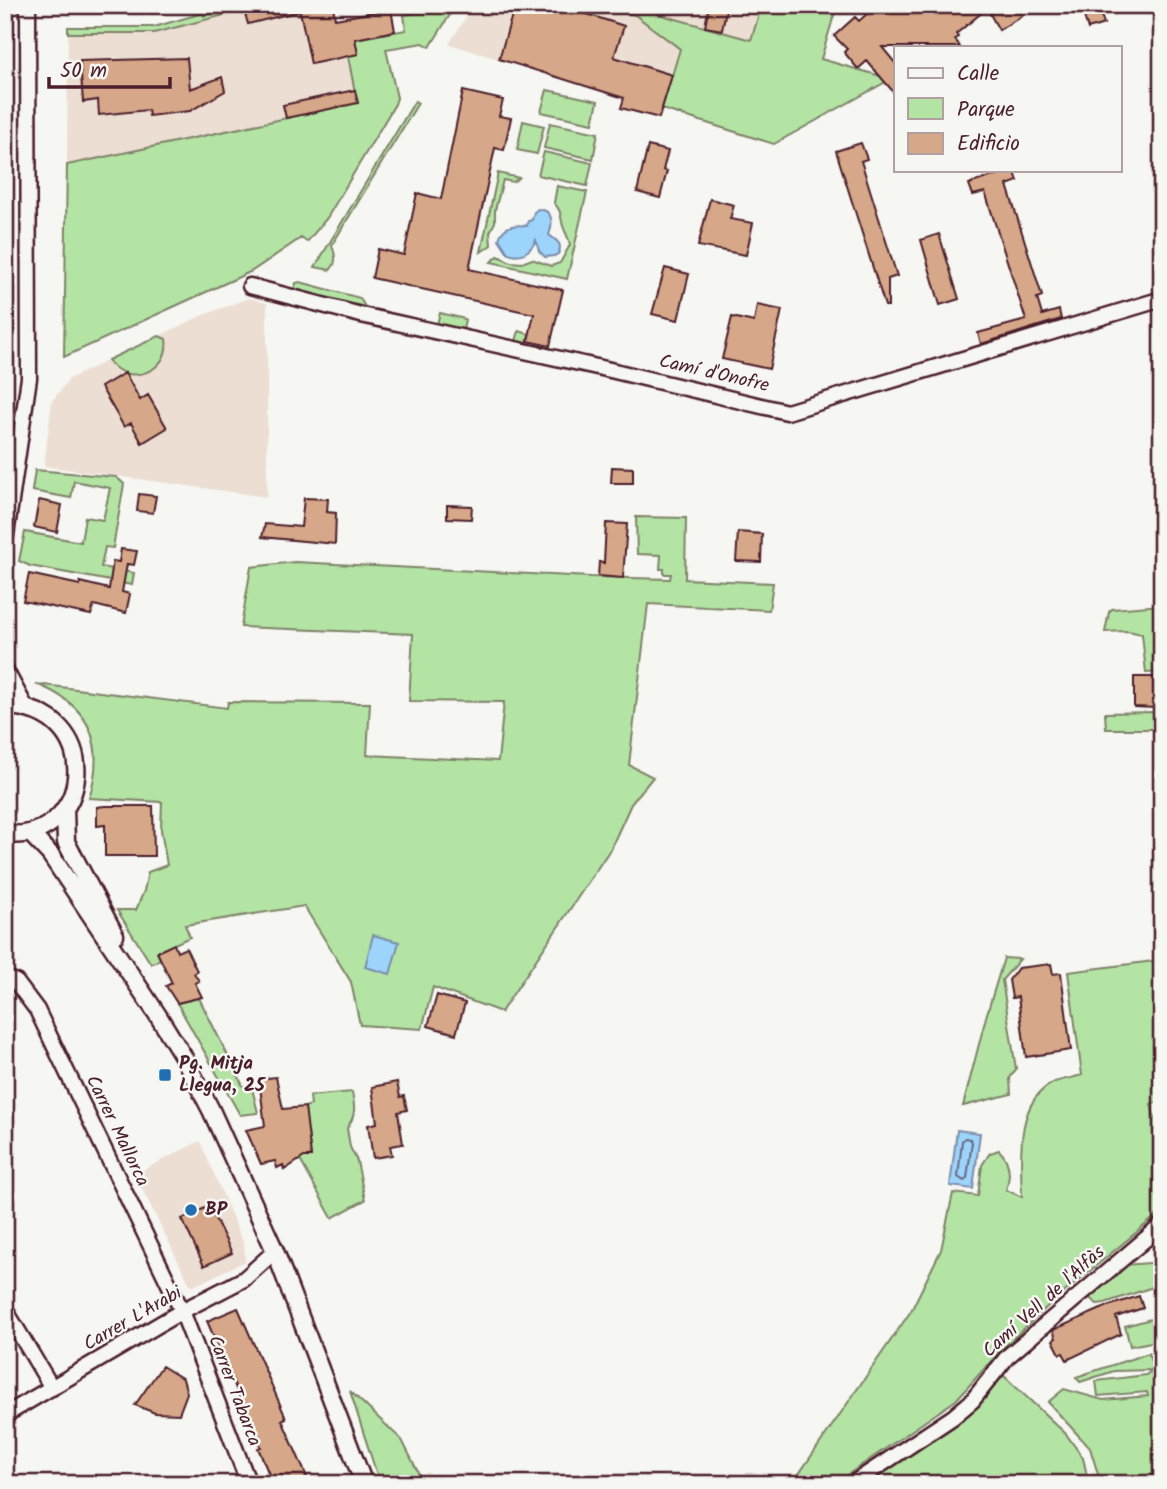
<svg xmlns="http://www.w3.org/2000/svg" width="1167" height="1489" font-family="Kalam,sans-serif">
<rect width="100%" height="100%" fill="#f6f6f2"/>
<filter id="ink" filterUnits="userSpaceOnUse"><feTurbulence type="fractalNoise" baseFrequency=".0143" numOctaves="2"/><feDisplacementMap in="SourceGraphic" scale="14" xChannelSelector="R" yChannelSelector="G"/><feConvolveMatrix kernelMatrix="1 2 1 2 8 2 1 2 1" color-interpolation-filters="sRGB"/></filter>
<g filter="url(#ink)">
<!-- built -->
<path fill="#ecded2" d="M262,5H319L330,60L348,56L358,103L67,165L68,33H154Z
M474,5H837L821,59L891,79L774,144L449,44Z
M249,298L267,303V497L44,466L52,401L69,379L201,316Z
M200,1141L244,1245L245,1261L194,1286L189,1283L135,1174Z"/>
<!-- green -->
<path fill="#b3e4a4" stroke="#7e8268" stroke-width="2" d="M440,5H456L430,47L423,43L386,49L397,98L395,104L327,218L307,242L301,238L252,271L64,357L67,165L357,103L348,56L358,54L355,39L406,30L404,15L435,10Z
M603,5H659L658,14L751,40L762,5H837L821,59L891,79L774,144L662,109L680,49L635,15Z
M236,8V12L154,33H68V27H154L203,13L204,16Z
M547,90L598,101L593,123L541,112Z
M415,101L418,103L332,245C335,255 338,262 330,270L315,267Z
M523,121L544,126L537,154L517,150Z
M550,123L598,133L593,159L544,148Z
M544,152L592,163L587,186L538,175Z
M498,173L519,178L513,182L503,180L495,210V222L490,232L491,245L481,252Z
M557,186L587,192L567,279L491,262L498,256L511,262L522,263L532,259L551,266L560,263L570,245C569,237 565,233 563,226C560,216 562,211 554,203Z
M300,282L360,298L365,307L437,324L440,313L465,319L463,330L516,341L519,331L529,334L526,348L309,299L294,290L296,283Z
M159,336L166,339C171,372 127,388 108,360Z
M35,470L116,477L124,484L113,548L105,547L101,567L134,573L132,585L30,566L19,561L25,532L81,542L85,517L103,520L110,488L74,481L71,498L32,491Z
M636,517L686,518L685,579L773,583L769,610L648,604L629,765L653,777L631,804L611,848L501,1012L433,987L422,1029L360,1025L351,982L304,906L185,925L190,937L157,952L160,959L151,964L117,910H136L144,891L148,872L167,865L161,830L162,802L89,798C106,744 91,705 36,684L227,708L228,702L370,703L367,755L498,761L504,702L409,701L413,634L241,627L251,567L295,562L591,577L670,579L671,574H664V569H660L661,555L637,554Z
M1162,605V672L1146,673L1142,634L1128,631L1105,632L1109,612L1112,609Z
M1157,712L1158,729H1106L1105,713Z
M1004,958L1020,959L1002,980L1016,1069L1010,1078L1011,1094L963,1106L986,1017Z
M1162,960V1071L1156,1073L1159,1087L1162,1086V1101L1151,1104L1154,1117L1162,1116V1211L1049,1305L1004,1347L956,1400L834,1484H792L911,1311L941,1250L953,1193L978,1196L982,1165L990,1153L999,1150C1010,1161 1011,1175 1006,1190L1022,1197C1021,1161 1014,1100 1055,1082C1063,1079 1073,1078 1082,1075L1068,972Z
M199,998L244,1088H252L258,1113L240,1115L177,1003Z
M352,1092C355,1108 356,1115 347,1128L350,1147L357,1161L365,1200L332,1218L299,1158L311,1156L305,1107L311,1105L310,1096Z
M1162,1262V1284L1105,1303L1097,1304L1088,1297L1124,1265Z
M1162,1316V1340L1130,1346L1125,1326Z
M1149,1353L1153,1370L1162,1368V1484H1101L1090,1448L1048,1402L1064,1389L1103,1400L1148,1396L1147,1392L1098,1396L1096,1381L1146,1375L1152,1370L1114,1371L1080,1382L1076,1377Z
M1003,1375L1066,1434L1083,1458L1089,1484H866C914,1452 967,1421 1003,1375Z
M350,1391L402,1440L424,1484H380Z"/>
<!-- water -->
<path fill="#9cd4fb" stroke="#7b8ca8" stroke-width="2" d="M538,209C554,210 553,224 549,235C555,240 564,243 558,254L554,256L545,257L539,251L536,240C530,252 522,258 508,253L499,239C503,225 516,224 527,226L528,221L532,220L534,212Z
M373,935L399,942L390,974L365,967Z
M957,1130L980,1133L973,1189L950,1186Z"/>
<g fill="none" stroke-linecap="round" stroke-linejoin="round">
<!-- shore -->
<path stroke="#6b677e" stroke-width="2" d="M965,1138L970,1139L972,1142L967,1178L964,1181L958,1177L962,1141Z"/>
</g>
<!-- building -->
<path fill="#d6a788" stroke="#4a1f2b" stroke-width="2" d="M262,5H333L335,19L391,9L395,31L355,39L358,54L311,64L300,11L248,24L244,10Z
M515,5H559L624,26L614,57L672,75L659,118L621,108L624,98L499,59Z
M709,5H727L722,30L705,27Z
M877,5H991L956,34L958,37L955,39L960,47H882L896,64V95L867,61L858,69L844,52L847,49L834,36L855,17L859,21Z
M1000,5H1016L1022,16L999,30L990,14Z
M1098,5L1104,24L1088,29L1082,10Z
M187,58L190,89L222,77L225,91L190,111L149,116L148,110L99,115L98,100L83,102L80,61Z
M355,90L358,103L286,118L283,105Z
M463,91L503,100L499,116L511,118L504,150L495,148L469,269L563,290L550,346L528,341L534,314L372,278L378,249L404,255L417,193L441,199Z
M861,143L867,159L861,161L897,276L888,279V306H885L836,151Z
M648,146L668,151L663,170L667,171L660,198L637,192Z
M1001,170H1014L1018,181L1007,185L1042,296L1037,298L1042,315L1059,310L1061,319L981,344L978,333L1026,320L985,192L973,195L969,184L1002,173Z
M710,199L734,205L730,219L753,223L746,255L698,246Z
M939,234L959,299L940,305L921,240Z
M665,268L689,274L678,320L652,314Z
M757,305L782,310L769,369L722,359L732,317L754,322Z
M125,373L140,400L148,395L167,428L142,443L131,423L124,427L101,387Z
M612,467L633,468V483H611Z
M139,494L156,496L153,513L137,511Z
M304,498L328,499L327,512L336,513L335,544L262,537L265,524L301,527Z
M39,500L62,505L57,532L34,527Z
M447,505L472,506L471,519L447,518Z
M606,523L627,524L623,578L598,576L599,562L604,563Z
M738,532L762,534L761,562L736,561Z
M121,549L137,551L134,565L127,564L122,592L130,594L126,613L94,605L91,615L23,601L29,574L80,585V582L109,589L113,561L119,562Z
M1134,677H1158L1156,708L1134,707Z
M105,806H153L154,856H105V825L97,826V807Z
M174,944L177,952L186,948L197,971L194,973L199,981L195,983L202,997L177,1003L166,986L172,983L157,952Z
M1051,964L1053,974L1061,973L1071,1050L1026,1057L1018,997L1012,998L1009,980L1018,968Z
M437,995L465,1003L456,1034L428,1026Z
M276,1077L283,1109L305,1107L311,1157H304L284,1170L283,1165L277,1168L275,1161L261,1164L246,1130L265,1126L259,1079Z
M397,1082L400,1097L404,1096L407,1110L398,1112L403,1144L390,1146L392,1155L373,1158L368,1125L377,1123L372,1087Z
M209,1206L232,1253L204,1266L182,1219Z
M1139,1296L1143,1308L1116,1317L1121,1334L1067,1360L1063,1353L1060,1354L1053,1340L1056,1338L1053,1330L1108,1306Z
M238,1308L286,1418L282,1420L310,1484H273L258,1448L261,1447L207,1321Z
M162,1366L183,1379L187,1393L179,1414L155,1413L135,1405Z"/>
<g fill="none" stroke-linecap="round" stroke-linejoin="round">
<!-- minor casing -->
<g stroke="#4a1f2b" stroke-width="19">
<path id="minor" d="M250,286L361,315L606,369L787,412L1162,299
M5,542L29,378L28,5
M5,669L25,706
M5,977L16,982L37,1010L182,1311L249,1484
M5,1309L52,1388
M5,1415L182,1311L244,1279L275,1251
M852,1484L953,1417L972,1401L1007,1357L1162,1225"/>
</g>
<!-- tertiary casing -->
<g stroke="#4a1f2b" stroke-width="21">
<path id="tertiary" d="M5,706C108,709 92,844 5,834
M65,808L66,842L115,935
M30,833L50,854L157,1014L183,1056L211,1110L275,1251L364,1484"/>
</g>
<!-- minor -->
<use href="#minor" stroke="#f6f6f2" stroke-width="14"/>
<!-- tertiary -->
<use href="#tertiary" stroke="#f6f6f2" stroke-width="16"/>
</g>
</g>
<!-- markers -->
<g fill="#1f6fb2" stroke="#f6f6f2" stroke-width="2.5">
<rect x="158" y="1068" width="14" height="14" rx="3.5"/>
<circle cx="191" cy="1210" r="7"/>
</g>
<g text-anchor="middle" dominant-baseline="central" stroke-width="5" stroke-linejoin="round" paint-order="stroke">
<!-- street labels -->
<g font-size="19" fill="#4a1f2b" stroke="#f6f6f2">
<text transform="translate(714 374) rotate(13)">Camí d'Onofre</text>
<text transform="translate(117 1131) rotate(64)">Carrer Mallorca</text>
<text transform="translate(1044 1302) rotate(-42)">Camí Vell de l'Alfàs</text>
<text transform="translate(133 1319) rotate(-30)">Carrer L'Arabi</text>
<text transform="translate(234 1391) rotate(69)">Carrer Tabarca</text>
</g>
<!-- poi labels -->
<g font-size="19" font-weight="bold" fill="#4a1f2b" stroke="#f6f6f2" text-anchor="start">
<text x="179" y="1064">Pg. Mitja<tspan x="179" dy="22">Llegua, 25</tspan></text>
<text x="205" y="1210">BP</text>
</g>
</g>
<!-- margin -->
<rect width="1167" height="1489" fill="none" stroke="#f6f6f2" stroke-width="28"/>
<rect x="14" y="14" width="1139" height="1461" fill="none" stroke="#4a1f2b" stroke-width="2.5" filter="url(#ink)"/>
<!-- legend -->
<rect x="894" y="46" width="228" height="126" fill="#f6f6f2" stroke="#b1a0a2" stroke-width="2"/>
<rect x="908" y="68" width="35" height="10" fill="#f6f6f2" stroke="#b1a0a2" stroke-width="2"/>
<text x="957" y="80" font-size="21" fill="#4a1f2b">Calle</text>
<rect x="908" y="98" width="35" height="21" fill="#b3e4a4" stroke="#b1a0a2" stroke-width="2"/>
<text x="957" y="116" font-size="21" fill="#4a1f2b">Parque</text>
<rect x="908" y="133" width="35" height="21" fill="#d6a788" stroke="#b1a0a2" stroke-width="2"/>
<text x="957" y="150" font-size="21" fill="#4a1f2b">Edificio</text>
<!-- scale -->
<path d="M49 77v10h121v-10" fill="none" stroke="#4a1f2b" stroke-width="3.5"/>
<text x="60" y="77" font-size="21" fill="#4a1f2b" stroke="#f6f6f2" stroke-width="5" paint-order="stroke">50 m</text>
</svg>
